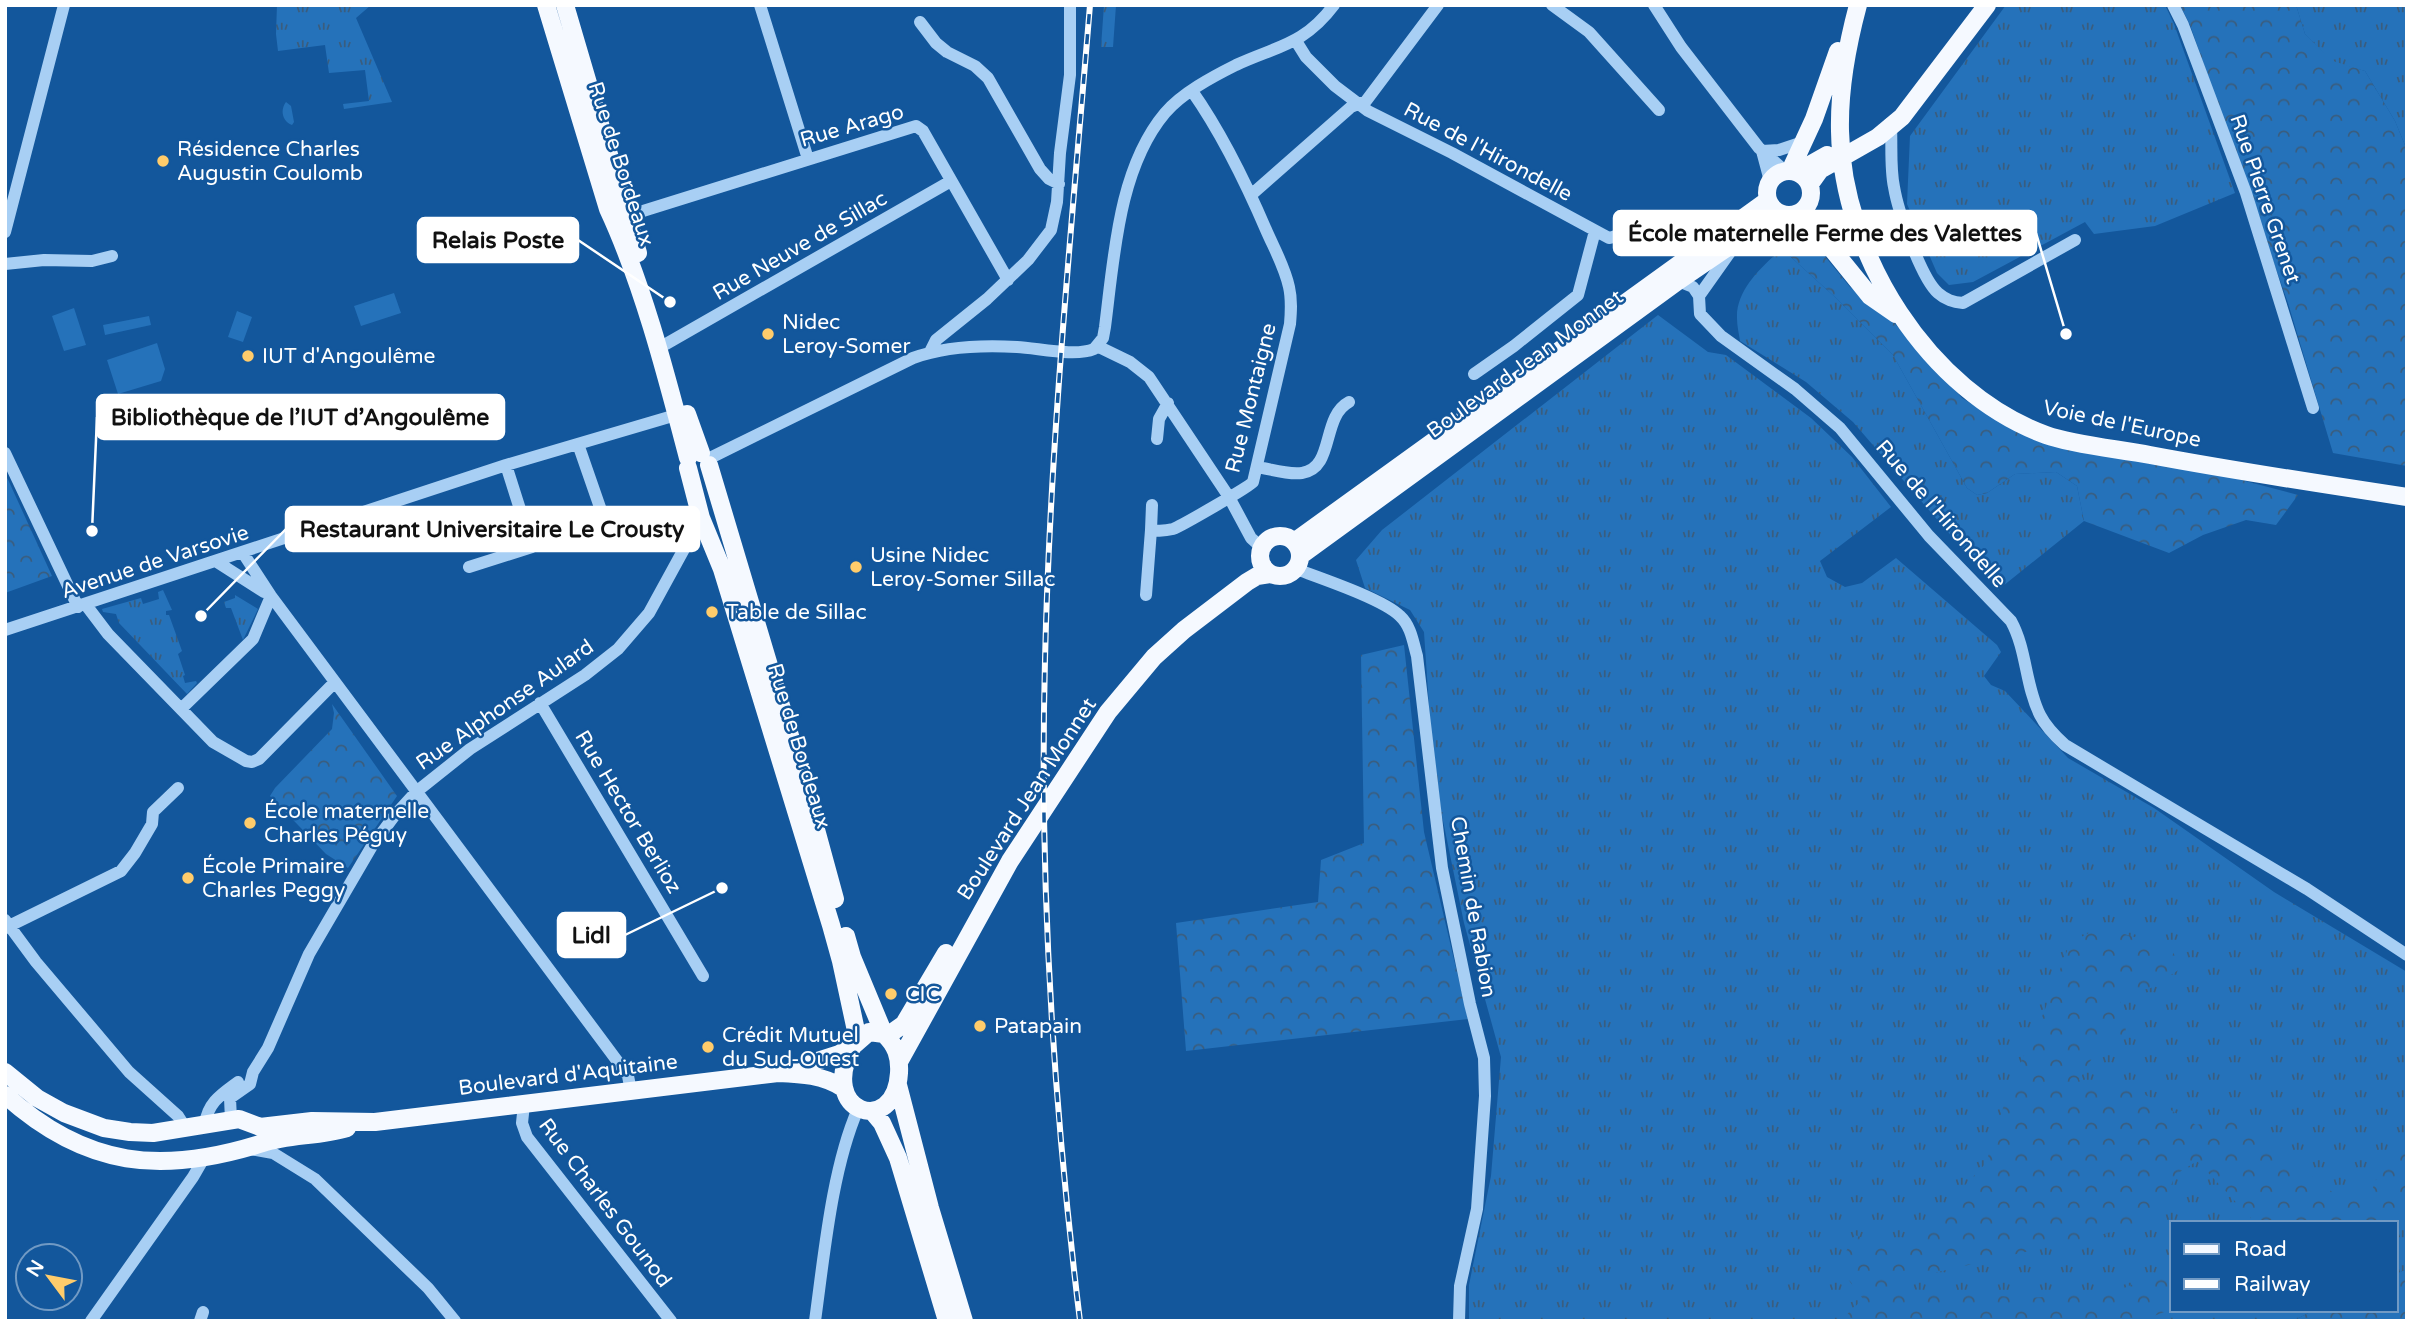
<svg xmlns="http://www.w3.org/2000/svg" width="2412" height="1326" font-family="'Varela Round',sans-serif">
<defs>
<pattern id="grass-tufts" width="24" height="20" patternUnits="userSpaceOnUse" patternTransform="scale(1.75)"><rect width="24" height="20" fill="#2572ba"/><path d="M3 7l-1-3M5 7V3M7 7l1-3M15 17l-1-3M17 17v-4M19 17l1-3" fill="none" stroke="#3a5d7e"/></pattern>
<pattern id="forest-crowns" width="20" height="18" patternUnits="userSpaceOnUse" patternTransform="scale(1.75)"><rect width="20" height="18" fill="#2572ba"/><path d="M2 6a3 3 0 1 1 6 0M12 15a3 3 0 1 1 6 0" fill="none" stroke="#3a5d7e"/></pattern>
</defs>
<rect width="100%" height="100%" fill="#13579c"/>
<!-- grass -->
<path fill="url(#grass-tufts)" d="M277,5H371L356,18L392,102L344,109L343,104L369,101L365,70L329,73L325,45L278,51L276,34Z
M1104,5H1116L1113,47H1101Z
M2006,5H2165L2174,24L2235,193L2155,226L2094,234L2085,222L1973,282L1949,285L1937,273L1907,204L1910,136Z
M2296,5H2407V150L2395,121L2365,71L2333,62L2305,34Z
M286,102L291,106L294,122L292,125C282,121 280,110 286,102Z
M1782,249L1836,298L1893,355L1967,488L1977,495L1987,493L2015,474L2056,472L2077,486L2084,521L1998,590L1853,422L1806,382L1740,341C1739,334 1737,326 1737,318C1736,290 1762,266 1782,249Z
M1658,315L1708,352L1726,355L1811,418L1852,457L1891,507L1820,561L1827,577L1845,587L1862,583L1896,558L1997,645L2001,652L1984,676L1991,685L2005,691L2068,758L2154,808L2274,892L2407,972V1269L2396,1274V1223H2172V1310H2314L2293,1321H1469V1285L1491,1176L1501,1057L1464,923L1441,811L1430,721L1424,632L1410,610L1365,588L1356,560L1382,530Z
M163,590L172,610L166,611V615H169L182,651L178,654L185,675L183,676L185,683L196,681L197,683L187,694L119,623L116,614L103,612L102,609L141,598L143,604L159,599L158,592Z
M235,595L258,609L243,640L231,608H226L224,602L235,598Z"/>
<!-- forest -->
<path fill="url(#forest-crowns)" d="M2180,5H2296L2305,34L2333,61L2365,71L2395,121L2407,150V466L2333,453L2288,303L2190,25Z
M1786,228L1805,232L1850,287L1888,316L1962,398L2007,426L2226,476L2298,495L2276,525L2246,520L2203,535L2169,553L2084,521L2077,486L2056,472L2015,474L1987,493L1977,495L1967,488L1893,355L1836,298L1782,249Z
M5,473L52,576L5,593Z
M1404,645L1424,832L1468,1019L1186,1051L1176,923L1318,902L1321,860L1364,843L1361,655Z
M332,704L397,796L348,868L326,854L270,796L275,788L332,729L334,713Z
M2100,927L2169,947L2183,967L2151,988L2119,996L2127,1036L2100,1045L2079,1080L2127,1084L2196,1125L2238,1118L2336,1195H2370L2389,1148L2407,1140V1211L2386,1223H2251V1218L2197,1161L2175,1175L2165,1202L2143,1225L1907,1279V1289L2029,1298L2115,1292L2172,1267V1309L2141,1321H1840L1863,1299L1838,1266L1855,1235L1901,1253L1986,1163L2010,1086L2044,1012L2070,943Z
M2407,1269V1321H2293L2314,1310H2396V1274Z"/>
<!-- pitch -->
<path fill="#2572ba" d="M394,293L401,313L361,326L354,306Z
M74,308L86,345L64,351L52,316Z
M237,311L252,317L243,342L228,337Z
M149,316L151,325L105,335L103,325Z
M157,343L165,369L161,381L118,394L107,360Z"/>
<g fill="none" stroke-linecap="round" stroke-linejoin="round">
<!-- minor -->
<path stroke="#a8cff4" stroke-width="12" d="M760,5L808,159
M1552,5L1589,32L1659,110
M1654,5L1681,47L1759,148L1785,171
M2173,5L2183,25L2246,193L2313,408
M920,22L936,43L947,52L975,66L988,78L1040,169L1049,179L1059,184
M1296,41L1306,57L1335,86L1368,111L1452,153L1609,238C1628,235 1635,216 1654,220C1664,222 1669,231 1678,234
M1889,124L1891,127C1892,147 1890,168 1894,187C1898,211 1921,278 1938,293C1946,300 1953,302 1963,303L2075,240
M1762,151L1779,150L1803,142
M1762,151L1770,181
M1251,195L1351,107L1366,101L1438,5
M627,216L916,126L923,131L1008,280
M5,232L64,5
M5,264L44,260L92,261L112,256
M1678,281L1693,287L1699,296L1700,314L1721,336L1795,389L1840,428L1929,536L2011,621C2027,650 2025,685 2040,715C2046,727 2055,736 2065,745L2307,889L2407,955
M1699,296L1733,248
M666,344L951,181
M1097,346L1130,362L1149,377L1229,497L1251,538L1261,547
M930,352L936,340L987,299L1028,260L1051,230L1057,202L1060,153L1070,75V5
M1474,374L1514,346L1578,295L1595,231
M1157,439L1159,419L1168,403
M578,444L603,516
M5,453L78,607
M708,459L913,358C946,346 983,345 1017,347C1038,348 1075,357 1094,349L1103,338L1105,327C1114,258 1118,169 1165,113C1182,93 1212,77 1236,65C1277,46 1304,45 1334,5
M1257,467C1271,469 1287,475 1302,473C1335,468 1321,417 1349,402
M1151,530L1152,505
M243,553L271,596L618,1062L628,1076L631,1091
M217,562L264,592
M469,567L532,547L506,465
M1296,569C1320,578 1383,599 1400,616C1411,626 1413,642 1417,656L1442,868L1470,1004L1484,1058L1485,1096L1477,1209L1460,1286L1459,1321
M1146,595L1151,530C1158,531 1165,531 1173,529C1181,526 1249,487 1253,482L1290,324C1291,312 1292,300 1289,287C1285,268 1275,250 1267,232C1246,183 1223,135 1192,91
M86,605L108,634L213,742L246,761L252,762L259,759L335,682
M5,630L506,465L676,415
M540,703L703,976
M181,709L253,639L271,596
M5,920L36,962L129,1072L178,1116L185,1127
M5,928L121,871L135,853L152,824L153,812L178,788
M524,1104L522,1123L527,1137L671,1321
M231,1120L230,1098L250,1084L253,1072L268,1048L309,954L372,846L395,815L416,792L470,749L585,675L618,649L649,613L701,518
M205,1124C208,1102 222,1094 238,1082
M250,1149L273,1153L315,1179L428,1288L455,1321
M91,1321L193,1177L204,1158
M200,1321L203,1312
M815,1321C824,1256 832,1168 858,1109"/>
<!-- major -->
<path stroke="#f5f9ff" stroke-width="18" d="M546,5L608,209C643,284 667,378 688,458
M565,5L638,253
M1858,5C1847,46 1839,88 1840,131C1842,254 1928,392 2046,435C2074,445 2119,449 2150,455C2235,471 2321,484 2407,497
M1767 193a22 22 0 1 1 44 0a22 22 0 1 1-44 0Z
M1790,171L1814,119L1838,51
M1797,172L1827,155
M1810,184L1820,170L1878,137L1902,117L1987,5
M1802,212L1870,296L1896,314
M687,414L701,453
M709,465L794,749L835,899
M688,468L701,518L722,569L831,925L841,961L858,1040
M1260 556a20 20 0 1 1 40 0a20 20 0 1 1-40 0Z
M1294,542L1768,200
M1300,556L1678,281L1778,213
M846,936L852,957L884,1034
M887,1036L904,1024L946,953
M899,1062L1010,861L1108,712L1154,657L1184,630L1247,582L1257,576L1270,574
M792,1069L839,1054L853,1046L869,1032L884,1034C896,1045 900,1057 899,1073C895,1138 816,1113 853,1046
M5,1072L37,1098L64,1113L104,1128L130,1132L153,1133L239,1119L260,1127L312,1121L375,1122L778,1073C802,1074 823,1075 843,1088
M898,1085L930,1208L964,1321
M5,1095C86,1168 162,1175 263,1143C288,1135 320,1136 347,1128
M872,1111L882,1123L898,1158L947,1321"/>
<!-- rail casing -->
<g stroke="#fff" stroke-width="6">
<path id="rail" d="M1080,1321C1053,1101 1039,881 1045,660C1050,441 1072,223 1090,5"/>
</g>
<!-- rail -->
<use href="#rail" stroke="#13579c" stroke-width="3.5" stroke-dasharray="10" stroke-linecap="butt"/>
</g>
<!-- markers -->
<g fill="#ffcc6b" stroke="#13579c" stroke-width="2.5">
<circle cx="163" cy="161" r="7"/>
<circle cx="768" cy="334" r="7"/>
<circle cx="248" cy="356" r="7"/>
<circle cx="856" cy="567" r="7"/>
<circle cx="712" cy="612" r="7"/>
<circle cx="250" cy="823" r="7"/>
<circle cx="188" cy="878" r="7"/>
<circle cx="891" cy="994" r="7"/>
<circle cx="980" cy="1026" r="7"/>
<circle cx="708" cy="1047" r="7"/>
</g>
<g text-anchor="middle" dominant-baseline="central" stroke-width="5" stroke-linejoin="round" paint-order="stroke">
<!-- street labels -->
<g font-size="21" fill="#fff" stroke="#13579c">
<text transform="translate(852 126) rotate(-16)">Rue Arago</text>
<text transform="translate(1488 152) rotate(28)">Rue de l'Hirondelle</text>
<text transform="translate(621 164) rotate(72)">Rue de Bordeaux</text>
<text transform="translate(2265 199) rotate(71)">Rue Pierre Grenet</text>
<text transform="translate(800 246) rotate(-30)">Rue Neuve de Sillac</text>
<text transform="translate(1525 364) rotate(-36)">Boulevard Jean Monnet</text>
<text transform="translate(1251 398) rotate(-76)">Rue Montaigne</text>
<text transform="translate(2122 424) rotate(12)">Voie de l'Europe</text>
<text transform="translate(1941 514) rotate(49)">Rue de l'Hirondelle</text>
<text transform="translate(155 562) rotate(-18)">Avenue de Varsovie</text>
<text transform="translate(505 705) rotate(-35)">Rue Alphonse Aulard</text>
<text transform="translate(799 746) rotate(73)">Rue de Bordeaux</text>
<text transform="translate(1027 799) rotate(-57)">Boulevard Jean Monnet</text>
<text transform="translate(628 812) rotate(59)">Rue Hector Berlioz</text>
<text transform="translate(1473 907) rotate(80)">Chemin de Rabion</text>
<text transform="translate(568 1075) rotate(-7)">Boulevard d'Aquitaine</text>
<text transform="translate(605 1203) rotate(53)">Rue Charles Gounod</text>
</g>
<!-- poi labels -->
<g font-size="21" fill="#fff" stroke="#13579c" text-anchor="start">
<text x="177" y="149">Résidence Charles<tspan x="177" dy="24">Augustin Coulomb</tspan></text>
<text x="782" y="322">Nidec<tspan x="782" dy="24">Leroy-Somer</tspan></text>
<text x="262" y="356">IUT d'Angoulême</text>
<text x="870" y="555">Usine Nidec<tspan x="870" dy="24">Leroy-Somer Sillac</tspan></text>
<text x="726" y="612">Table de Sillac</text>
<text x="264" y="811">École maternelle<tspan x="264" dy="24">Charles Péguy</tspan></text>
<text x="202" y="866">École Primaire<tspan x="202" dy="24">Charles Peggy</tspan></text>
<text x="905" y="994">CIC</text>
<text x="994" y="1026">Patapain</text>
<text x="722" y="1035">Crédit Mutuel<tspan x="722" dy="24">du Sud-Ouest</tspan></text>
</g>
</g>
<!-- callouts -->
<path fill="none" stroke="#fff" stroke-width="2.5" d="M2066 334L2036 233M670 302L578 240M92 531L97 417M201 616L286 529M722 888L625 935"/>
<g fill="#fff" stroke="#13579c" stroke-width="2.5">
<circle cx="2066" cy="334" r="7"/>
<circle cx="670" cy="302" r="7"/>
<circle cx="92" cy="531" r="7"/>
<circle cx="201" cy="616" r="7"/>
<circle cx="722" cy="888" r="7"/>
</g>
<g fill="#fff" stroke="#fff" stroke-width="2.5">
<rect x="1614" y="211" width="422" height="44" rx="7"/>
<rect x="418" y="218" width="160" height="44" rx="7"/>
<rect x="97" y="395" width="407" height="44" rx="7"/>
<rect x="286" y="507" width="413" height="44" rx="7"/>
<rect x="558" y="913" width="67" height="44" rx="7"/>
</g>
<g font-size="23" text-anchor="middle" font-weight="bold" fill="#111">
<text x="1825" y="241">École maternelle Ferme des Valettes</text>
<text x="498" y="248">Relais Poste</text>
<text x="300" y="425">Bibliothèque de l’IUT d’Angoulême</text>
<text x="492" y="537">Restaurant Universitaire Le Crousty</text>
<text x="591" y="943">Lidl</text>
</g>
<!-- border -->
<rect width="2412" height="1326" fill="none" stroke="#ffffff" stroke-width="14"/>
<!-- legend -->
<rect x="2170" y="1221" width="228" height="91" fill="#13579c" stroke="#719ac4" stroke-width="2"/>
<rect x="2184" y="1244" width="35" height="10" fill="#f5f9ff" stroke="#719ac4" stroke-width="2"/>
<text x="2234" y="1256" font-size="21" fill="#ffffff">Road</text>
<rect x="2184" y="1279" width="35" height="10" fill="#ffffff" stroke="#719ac4" stroke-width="2"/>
<text x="2234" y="1291" font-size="21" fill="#ffffff">Railway</text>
<!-- north arrow -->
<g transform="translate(49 1277) rotate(302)"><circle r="33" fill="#13579c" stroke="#719ac4" stroke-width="2"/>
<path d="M0-5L12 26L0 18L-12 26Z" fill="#ffcc6b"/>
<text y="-10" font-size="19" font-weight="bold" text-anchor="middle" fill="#ffffff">N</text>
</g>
</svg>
